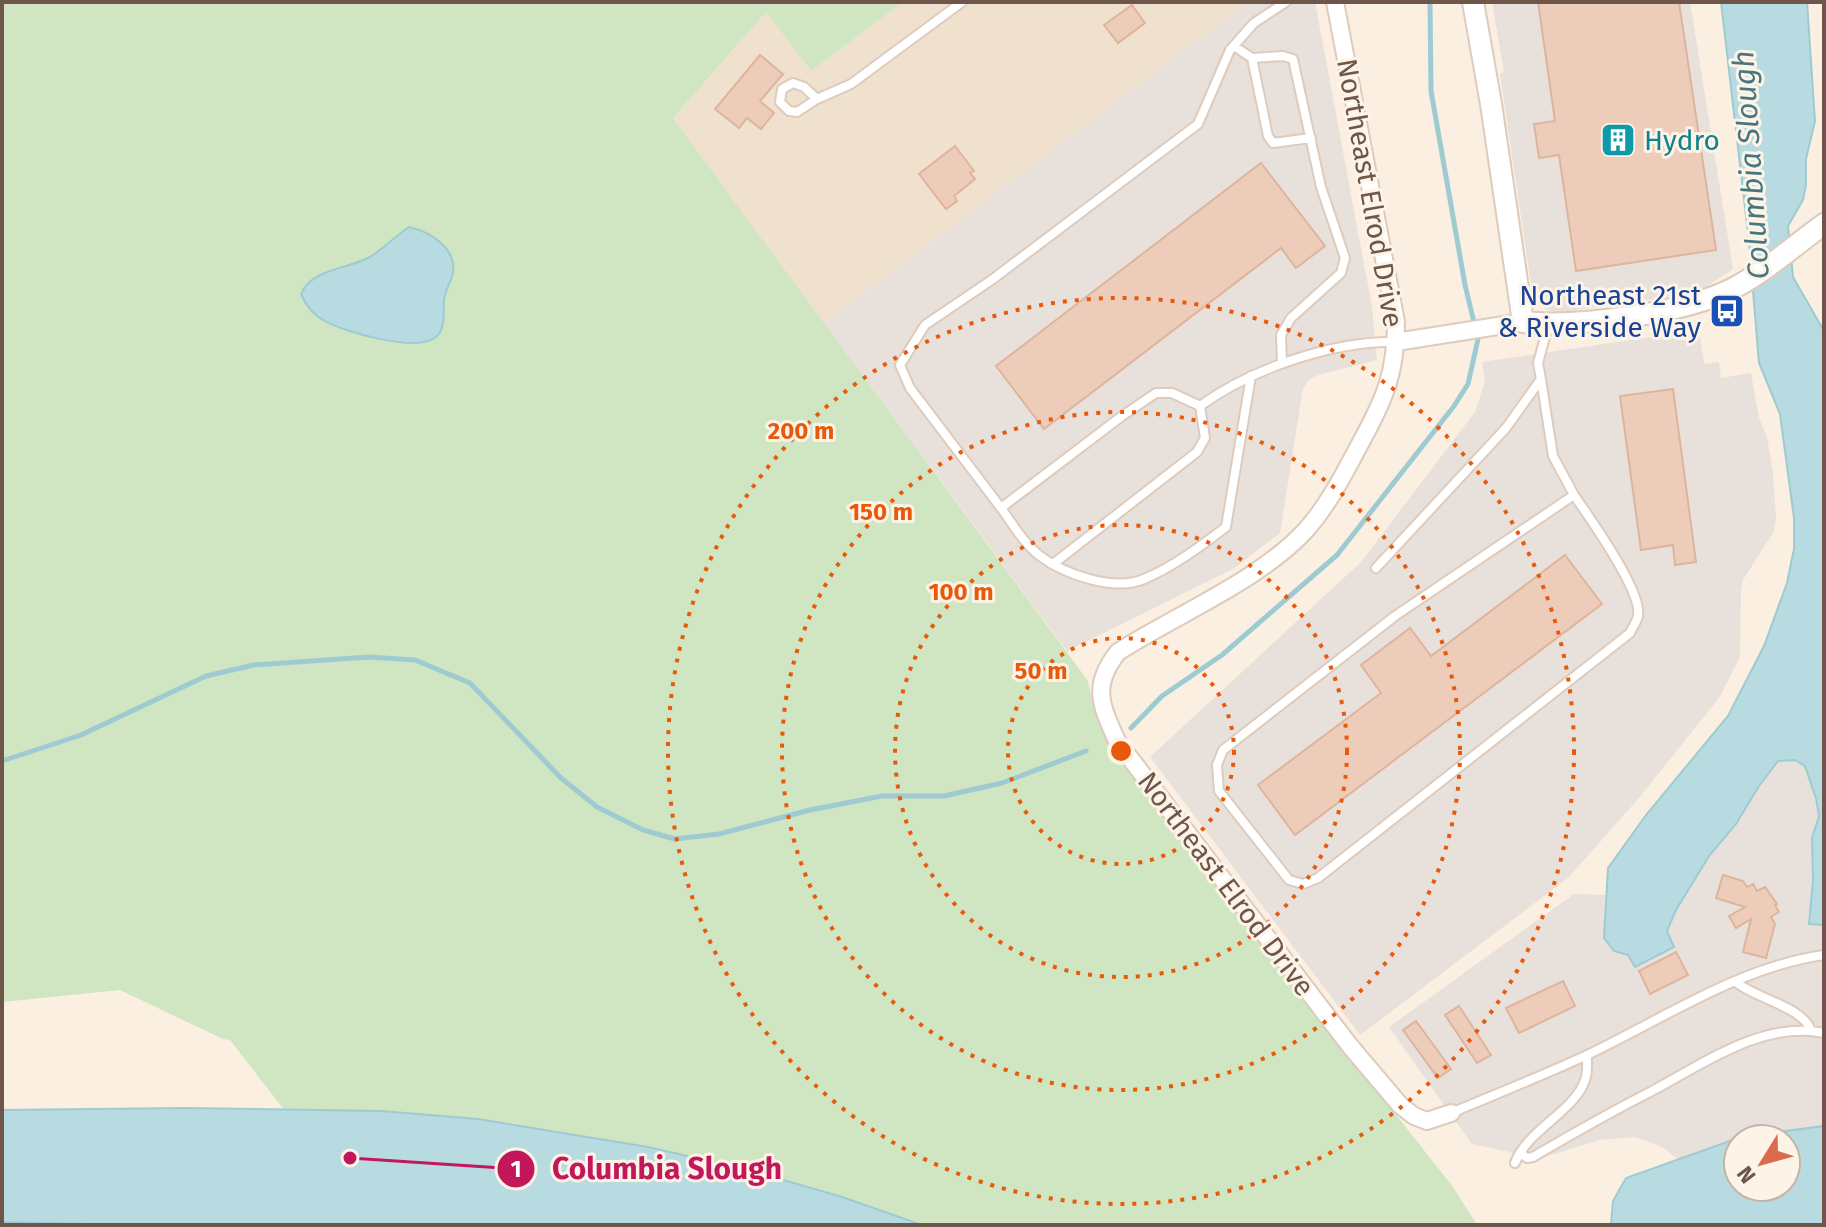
<svg xmlns="http://www.w3.org/2000/svg" width="1826" height="1227" font-family="'Fira Sans',sans-serif">
<rect width="100%" height="100%" fill="#faefe0"/>
<!-- residential -->
<path fill="#f0e1cf" d="M903,2H1248L824,323L673,118L766,12L811,71Z"/>
<!-- industrial -->
<path fill="#e8e1db" d="M1248,2H1315L1372,307L1377,360L1318,375L1310,379L1303,388L1280,533L1233,569L1067,651L824,323Z
M1492,2H1690L1733,269L1703,289L1673,296L1557,313L1545,309L1536,302L1532,291L1500,74L1504,72Z
M1699,330L1704,364L1719,362L1721,378L1751,373L1759,418L1767,437L1773,474L1776,518L1774,531L1743,580L1741,590L1740,657L1719,698L1638,799L1568,878L1360,1035L1150,757L1361,562L1475,412L1485,382L1482,362Z
M1795,760L1805,765L1819,817L1812,838L1813,881L1810,924L1824,925V1126L1741,1137L1679,1160L1662,1147L1636,1137L1599,1140L1529,1162L1514,1153L1472,1144L1389,1027L1574,894L1605,895L1604,938L1614,951L1628,955L1674,947L1667,931L1676,910L1709,856L1736,824L1759,786L1779,761Z"/>
<!-- green -->
<path fill="#d0e5c1" d="M2,2H903L811,71L766,12L673,118L1088,681C1099,743 1147,792 1183,841C1270,959 1363,1072 1453,1187L1477,1225H922L842,1197L749,1170L648,1147L478,1119L381,1111H285L230,1040L223,1039L120,990L2,1002Z"/>
<!-- water -->
<path fill="#b7dbe1" stroke="#9ecbd2" stroke-width="2" fill-rule="evenodd" d="M1721,2H1807L1815,121L1806,159V185L1803,200L1788,226L1793,277L1824,331V925L1809,924L1813,881L1812,838L1819,816L1816,799L1805,766L1795,760L1778,761L1759,786L1736,824L1709,856L1676,910L1667,931L1674,947L1635,967L1628,955L1614,951L1604,938L1608,868L1646,815L1728,716L1764,646L1787,583L1794,549V518L1780,414L1759,363L1749,242Z
M409,227C431,232 460,250 452,277C449,285 445,291 444,300C443,311 446,327 437,336C420,354 344,332 325,321C313,315 306,306 301,294C311,269 347,269 368,258C383,250 395,236 409,227Z
M186,1108L381,1111L478,1119L648,1147L749,1170L842,1197L922,1225H140L2,1222V1110Z
M1824,1126V1225H1611L1613,1201L1626,1178L1741,1137ZM1786,1139V1187H1738V1139Z"/>
<g fill="none" stroke-linecap="round" stroke-linejoin="round">
<!-- stream -->
<path stroke="#9ecbd2" stroke-width="5" d="M1131,728L1162,696L1222,655L1337,555L1454,406L1468,384L1478,339L1465,285L1431,91L1430,2
M2,761L81,735L206,676L254,665L369,657L415,660L470,683L561,778L597,807L643,830L675,839L719,834L810,810L882,796H944L1002,783L1086,751"/>
</g>
<!-- building -->
<path fill="#edcdba" stroke="#deb49c" stroke-width="2" d="M1538,2H1679L1716,250L1576,271L1559,155L1539,158L1534,124L1555,121Z
M1132,5L1145,23L1118,43L1104,25Z
M760,55L783,74L760,101L774,113L761,129L747,118L739,128L715,109Z
M955,146L974,171L970,173L975,179L954,196L957,201L946,209L919,174Z
M1261,163L1325,246L1296,268L1281,248L1044,429L996,366Z
M1673,389L1696,562L1675,565L1673,545L1641,550L1620,396Z
M1565,555L1602,604L1295,835L1258,785L1381,693L1361,665L1410,628L1431,656Z
M1723,875L1743,881L1747,887L1753,884L1757,891L1765,887L1777,904L1775,905L1779,912L1771,917L1775,924L1766,958L1743,952L1751,919L1736,928L1729,916L1745,907L1716,898Z
M1676,952L1688,975L1650,994L1639,971Z
M1563,981L1575,1006L1519,1033L1506,1008Z
M1459,1006L1491,1055L1477,1063L1445,1015Z
M1416,1021L1451,1069L1438,1078L1403,1030Z"/>
<g fill="none" stroke-linecap="round" stroke-linejoin="round">
<!-- service casing -->
<g stroke="#ddcbbd" stroke-width="12">
<path id="service" d="M1286,2L1254,23L1230,50L1198,124L993,279L925,325L900,365L910,388L1001,508L1122,416L1156,393H1172L1200,406C1251,369 1332,341 1395,342
M1234,46L1252,58L1283,56L1293,59L1321,187L1345,258L1341,273L1291,318L1281,335L1282,363
M1252,58L1268,136L1273,143L1311,138
M817,99L804,87L793,83L782,89L780,102L789,111L797,112L817,99L851,84L962,2
M1548,326L1538,363L1541,379L1553,456L1574,495L1395,616L1223,750L1217,765L1219,791L1289,880L1303,884L1318,878L1630,633C1632,628 1637,621 1638,616C1643,592 1589,517 1574,495
M1001,508C1012,523 1024,544 1040,556C1064,574 1114,592 1144,579C1173,567 1201,546 1226,527L1251,376
M1053,564L1197,452L1205,438L1200,406
M1376,568L1506,428L1541,379
M1736,982C1754,998 1804,1007 1811,1031
M1451,1113C1496,1094 1542,1076 1587,1055C1663,1019 1739,967 1824,955
M1520,1153L1527,1158L1533,1157C1572,1134 1611,1112 1652,1091C1703,1064 1763,1020 1824,1033
M1515,1163C1527,1130 1575,1111 1585,1080C1588,1073 1587,1063 1587,1055"/>
</g>
<!-- minor casing -->
<g stroke="#ddcbbd" stroke-width="20">
<path id="minor" d="M1335,2L1396,322C1396,373 1385,398 1361,442C1345,472 1329,504 1306,530C1259,581 1177,614 1118,652C1091,686 1101,705 1117,741L1350,1046L1400,1105L1414,1116L1427,1121L1451,1113
M1396,342L1523,322"/>
</g>
<!-- tertiary casing -->
<g stroke="#ddcbbd" stroke-width="24">
<path id="tertiary" d="M1473,2L1491,104L1523,322C1576,328 1686,313 1734,288C1766,271 1795,245 1824,224"/>
</g>
<!-- service -->
<use href="#service" stroke="#fff" stroke-width="8"/>
<!-- minor -->
<use href="#minor" stroke="#fff" stroke-width="16"/>
<!-- tertiary -->
<use href="#tertiary" stroke="#fff" stroke-width="20"/>
</g>
<!-- distance rings -->
<g fill="none" stroke="#e8590c" stroke-width="4" stroke-dasharray="4 8">
<circle cx="1121" cy="751" r="113"/>
<circle cx="1121" cy="751" r="226"/>
<circle cx="1121" cy="751" r="339"/>
<circle cx="1121" cy="751" r="453"/>
</g>
<!-- icons -->
<defs>
<g id="building-square" transform="scale(1.8)"><rect x="-9" y="-9" width="18" height="18" rx="4" fill="#0f9aa8" stroke="#fdf3e6"/><path d="M-4-6H4V6H1V3H-1V6H-4ZM-2.5-4.3h1.7v1.8h-1.7ZM.8-4.3h1.7v1.8H.8ZM-2.5-1h1.7V.8h-1.7ZM.8-1h1.7V.8H.8Z" fill="#fff"/></g>
<g id="bus-square" transform="scale(1.8)"><rect x="-9" y="-9" width="18" height="18" rx="4" fill="#1a4fb4" stroke="#fdf3e6"/><path d="M-5-6H5V4H4V6H2V4H-2V6H-4V4H-5ZM-3.5-4V0h7V-4ZM-3.5 1.2v1.5H-2V1.2ZM2 1.2v1.5H3.5V1.2Z" fill="#fff"/></g>
</defs>
<g fill-rule="evenodd">
<use href="#building-square" x="1618" y="140"/>
<use href="#bus-square" x="1727" y="311"/>
</g>
<g text-anchor="middle" dominant-baseline="central" stroke-width="6" stroke-linejoin="round" paint-order="stroke">
<!-- culture labels -->
<g font-size="28" fill="#0d838f" stroke="#fdf3e6" text-anchor="start">
<text x="1644" y="140">Hydro</text>
</g>
<!-- street labels -->
<g font-size="28" fill="#6e564a" stroke="#fdf3e6">
<text transform="translate(1370 193) rotate(80)">Northeast Elrod Drive</text>
<text transform="translate(1226 884) rotate(53)">Northeast Elrod Drive</text>
</g>
<!-- transit labels -->
<g font-size="28" fill="#164399" stroke="#fdf3e6" text-anchor="end">
<text x="1701" y="295">Northeast 21st<tspan x="1701" dy="32">&amp; Riverside Way</tspan></text>
</g>
<!-- water labels -->
<g font-size="30" font-style="italic" fill="#467780" stroke="#fdf3e6">
<text transform="translate(1751 165) rotate(-94)">Columbia Slough</text>
</g>
</g>
<circle cx="1121" cy="751" r="12" fill="#e8590c" stroke="#fdf3e6" stroke-width="4"/>
<g font-size="24" text-anchor="middle" font-weight="bold" fill="#e8590c" stroke="#fdf3e6" stroke-width="6" stroke-linejoin="round" paint-order="stroke">
<text x="801" y="439">200 m</text>
<text x="881" y="520">150 m</text>
<text x="961" y="600">100 m</text>
<text x="1041" y="679">50 m</text>
</g>
<!-- callouts -->
<path fill="none" stroke="#c2185b" stroke-width="3" d="M350 1158L516 1169"/>
<g fill="#c2185b" stroke="#fdf3e6" stroke-width="3">
<circle cx="350" cy="1158" r="8"/>
<circle cx="516" cy="1169" r="20"/>
</g>
<g font-size="24" text-anchor="middle" font-weight="bold" fill="#fff">
<text x="516" y="1177">1</text>
</g>
<g font-size="30" text-anchor="middle" font-weight="bold" fill="#c2185b" stroke="#fdf3e6" stroke-width="6" stroke-linejoin="round" paint-order="stroke">
<text x="667" y="1179">Columbia Slough</text>
</g>
<!-- border -->
<rect width="1826" height="1227" fill="none" stroke="#6e564a" stroke-width="8"/>
<!-- north arrow -->
<g transform="translate(1762 1163) rotate(233)"><circle r="38" fill="#fdf3e6" stroke="#c4b4a8" stroke-width="2"/>
<path d="M0-6L14 30L0 20L-14 30Z" fill="#da6b4e"/>
<text y="-12" font-size="22" font-weight="bold" text-anchor="middle" fill="#6e564a">N</text>
</g>
</svg>
